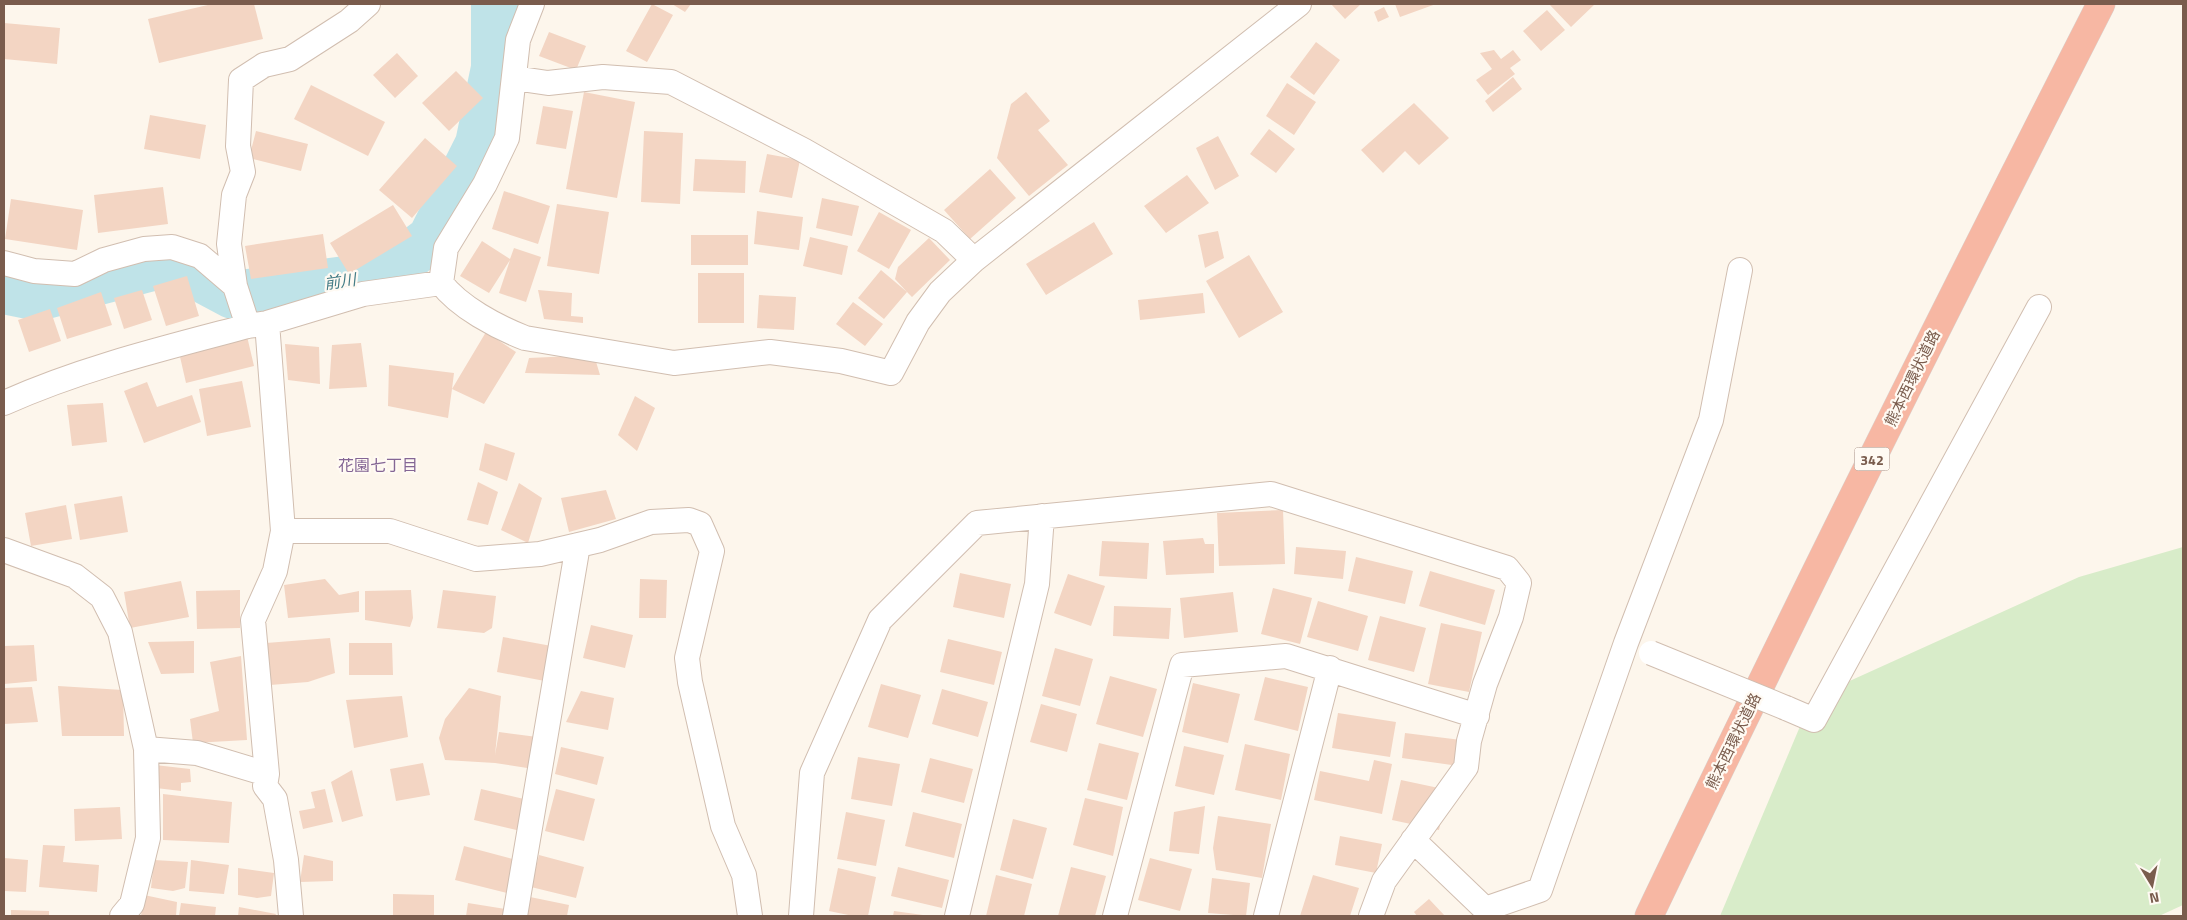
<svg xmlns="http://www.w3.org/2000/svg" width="2187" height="920" font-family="'Titillium Web','Noto Sans JP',sans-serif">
<rect width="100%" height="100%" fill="#fdf6ec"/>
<!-- green -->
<path fill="#d8ecc9" d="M2183,547V905L2159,916H1720L1812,698L2079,577Z"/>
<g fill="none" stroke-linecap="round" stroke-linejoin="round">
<!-- river -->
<path stroke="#bfe3e8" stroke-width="48" d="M4,290L38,297L171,262L233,295L383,275L431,239L479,144L495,68V4"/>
</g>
<!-- building -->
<path fill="#f3d5c3" d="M212,4H254L263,39L159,63L148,19Z
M652,4L673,15L647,62L626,51Z
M672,4H691L685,12Z
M1331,4H1361L1345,19Z
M1395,4H1436L1400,17Z
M1549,4H1595L1571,27Z
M1384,7L1389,17L1378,22L1374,12Z
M1547,10L1565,30L1541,51L1523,31Z
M4,23L60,28L57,64L4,59Z
M549,32L586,46L576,70L539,56Z
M1316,42L1340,60L1314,95L1290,77Z
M1494,50L1501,59L1513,50L1521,60L1510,68L1515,74L1488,95L1476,80L1492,69L1480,53Z
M397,53L418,76L395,98L373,75Z
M456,71L483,98L449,131L422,103Z
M1513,77L1522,89L1493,112L1485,101Z
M1287,83L1316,102L1294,135L1266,116Z
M311,85L385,122L368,156L294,119Z
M584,92L635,102L617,198L566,189Z
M1026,92L1050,121L1038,130L1068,165L1029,196L997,158L1011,104Z
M1414,103L1449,138L1419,165L1405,151L1383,173L1361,150Z
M543,106L573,111L566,149L536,144Z
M150,115L206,125L200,159L144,149Z
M1269,129L1295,149L1276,173L1250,154Z
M256,131L308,144L301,171L249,158Z
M644,131L683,133L680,204L641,202Z
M1218,136L1239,176L1215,190L1196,148Z
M425,138L457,166L412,218L379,190Z
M767,154L800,160L792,198L759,192Z
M695,159L746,161L745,193L693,191Z
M990,169L1016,198L970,239L944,210Z
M1187,175L1209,203L1166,233L1144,206Z
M163,187L168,224L98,233L94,195Z
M504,191L550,206L538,244L492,229Z
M822,198L859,206L852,236L816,228Z
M11,199L83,210L77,250L5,239Z
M557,204L609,212L599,274L547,266Z
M393,205L412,236L349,274L330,243Z
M757,211L803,217L799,250L754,244Z
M879,212L911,230L889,269L857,251Z
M1094,222L1113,254L1046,295L1026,264Z
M1218,231L1224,258L1205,268L1198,235Z
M323,234L328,268L251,279L245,246Z
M691,235H748V265H691Z
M810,237L848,246L842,275L803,266Z
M929,238L950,260L912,297L907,292L884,319L858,298L881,270L907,292L895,279L898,267Z
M482,241L510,259L514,248L541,257L526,302L499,293L510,260L489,293L460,276Z
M1249,255L1283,312L1239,338L1206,281Z
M698,273H744V323H698Z
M187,276L199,316L166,326L153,286Z
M142,290L152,320L124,329L114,298Z
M538,290L572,293L571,316L583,317V323L544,319Z
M101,292L112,325L67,339L57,308Z
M1203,293L1205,313L1140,320L1138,300Z
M759,295L796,297L794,330L757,328Z
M853,302L883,324L865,346L836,324Z
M50,309L61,341L29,352L18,320Z
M246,332L254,366L186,383L178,348Z
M486,332L516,352L484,404L452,389L448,418L388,406L389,365L454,373L452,389Z
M361,343L367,387L329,389L332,345Z
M285,344L319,347L320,384L288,380Z
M594,355L600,375L525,373L529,358Z
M242,381L251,427L207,436L199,389Z
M147,382L157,407L192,395L201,422L144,443L124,391Z
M635,396L655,408L637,451L618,435Z
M103,403L107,442L72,446L67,405Z
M485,443L515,453L507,481L479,470Z
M478,482L498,492L488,525L467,520Z
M519,483L542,498L528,543L501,530Z
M606,490L616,519L569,532L561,498Z
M122,496L128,532L80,540L74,504Z
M66,505L72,539L31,546L25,513Z
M1283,510L1285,564L1219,566L1217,513Z
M1203,538L1205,544H1214V573L1166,575L1163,541Z
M1102,541L1149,543L1147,579L1099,576Z
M1296,547L1346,551L1343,579L1294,574Z
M1356,557L1413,571L1405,604L1348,591Z
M1430,571L1495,590L1485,625L1419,606Z
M960,573L1011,584L1004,618L953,607Z
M1068,574L1105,586L1091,626L1054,613Z
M325,579L339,595L359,591V612L288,618L284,585Z
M640,579L667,580L666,618H639Z
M181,581L189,617L130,628L124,592Z
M1273,588L1312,598L1300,644L1261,634Z
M240,590V628L197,629L196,591Z
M411,590L413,618L410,627L365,620V591Z
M443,590L496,596L492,628L484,633L437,628Z
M1233,592L1238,632L1184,638L1180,598Z
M1318,601L1368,616L1358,651L1307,637Z
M1114,606L1171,608L1169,639L1113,636Z
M1380,616L1426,628L1414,672L1368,660Z
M1441,623L1482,632L1469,692L1428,684Z
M591,625L633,635L625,668L583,658Z
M503,637L557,647L550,682L497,672Z
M330,638L335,673L308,682L270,685L266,643Z
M948,639L1002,652L994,685L940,672Z
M194,641V673L161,674L148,642Z
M349,643H392L393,675H349Z
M34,645L37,681L4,684V646Z
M1055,648L1093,659L1080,706L1042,696Z
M241,656L247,740L193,743L190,719L219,711L210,662Z
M1110,676L1157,689L1143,737L1096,724Z
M1265,677L1308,687L1298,731L1254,720Z
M1193,683L1240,694L1228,743L1182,732Z
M881,684L921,695L908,738L868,727Z
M58,686L123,690L124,736H62Z
M32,687L38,722L4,724V688Z
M469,688L501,696L495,755L499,732L545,738L540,770L495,763L445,760L439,738L445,719Z
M942,689L988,702L978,737L932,724Z
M581,691L614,698L608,730L566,722Z
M402,696L408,737L354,748L346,700Z
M1041,704L1077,714L1067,752L1030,742Z
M1338,713L1396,722L1390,757L1332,748Z
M1405,733L1469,741L1466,767L1402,758Z
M1099,743L1139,753L1127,800L1087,790Z
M1245,744L1290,754L1281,800L1235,790Z
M1184,746L1224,755L1214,795L1175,786Z
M561,747L604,757L597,785L555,774Z
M858,757L900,764L892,806L851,799Z
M930,758L973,769L964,803L921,792Z
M1374,760L1392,764L1382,814L1314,800L1320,771L1369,781Z
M423,763L430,795L396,801L390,769Z
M155,765L190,769L191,782L181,783V791L156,788Z
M352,770L363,816L342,822L331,782Z
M1401,780L1448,790L1439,830L1392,820Z
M325,789L333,822L303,829L299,811L315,808L311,792Z
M481,789L541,803L533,834L474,820Z
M556,789L595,799L584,841L545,831Z
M163,794L232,802L229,843L163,840Z
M1085,798L1123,807L1113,856L1073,845Z
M1205,806L1199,854L1169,851L1174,812Z
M120,807L122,839L75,841L74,809Z
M846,812L885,820L876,866L837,859Z
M913,812L962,824L954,858L905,846Z
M1218,816L1271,824L1262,878L1216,870L1213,848Z
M1013,819L1047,828L1033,879L1000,870Z
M1340,836L1382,844L1376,873L1335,865Z
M43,845L65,846L63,862L99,865L97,892L39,887Z
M464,846L520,861L511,894L455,880Z
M304,855L333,861V881L300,882Z
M539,855L584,867L576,898L531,887Z
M4,858L28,860L26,892L4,891Z
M1150,858L1192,869L1180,911L1138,900Z
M154,860L188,862L185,888L173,891L151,888Z
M191,860L229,865L224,894L189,891Z
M898,867L949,880L942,908L891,896Z
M1071,867L1106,876L1095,916H1058Z
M238,868L274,873L271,896L257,898L238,895Z
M838,868L876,877L868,916H853L829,911Z
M996,875L1032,884L1024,916H986Z
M1313,875L1359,888L1350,916H1300Z
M1212,878L1250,883L1246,916L1208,913Z
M393,894L434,895V916H393Z
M144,895L177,902L176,916H141Z
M530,897L569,905L567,916H526Z
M1429,899L1445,916H1417L1414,912Z
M181,903L216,907L215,916H179Z
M468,903L511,910L510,916H466Z
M239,907L276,914L275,916H238Z
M11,910L49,911V916H11Z
M894,911L923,915L922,916H893Z"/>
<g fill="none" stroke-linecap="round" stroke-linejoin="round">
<!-- street casing -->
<g stroke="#d1beb0" stroke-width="26">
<path id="street" d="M532,4L518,40L507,138L485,184L446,248L441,283C459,307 497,327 525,338L674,363L770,352L841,361L891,373L918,322L940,292L974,260L1299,4
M514,78L548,83L603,77L671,82L803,150L944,231L974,260
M4,263L34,271L75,274L104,260L144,249L172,247L200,256L235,286
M267,323L283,531H390L476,559L540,554L600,540L651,522L689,520L700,524L712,551L687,658L690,682L723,826L744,875L750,916
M248,326L235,286L229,244L234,195L243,172L238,146L241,80L264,65L290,59L349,21L368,4
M4,403C82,368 165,348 248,326L267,323L363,294L441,283
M4,550L75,576L102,597L120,632L146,749L148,838L132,904L122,916
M1786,708L1814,720L2039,307
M146,749L197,753L267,774L265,786L275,799L286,860L291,916
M267,774L253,620L275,571L283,531
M1413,840L1485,909L1540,890L1626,643L1711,420L1740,270
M515,916L578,545
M801,916L812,773L880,620L977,523L1271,494L1507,568L1519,583L1511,617L1485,684L1469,741L1466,767L1384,881L1371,916
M957,916L1037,584L1042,516
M1115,916L1182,665L1286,656L1477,716
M1266,916L1330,668"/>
</g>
<!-- highway casing -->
<g stroke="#dad1cd" stroke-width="29">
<path id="highway" d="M1649,916C1795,610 1947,306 2101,4"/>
</g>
<!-- street -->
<use href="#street" stroke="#fff" stroke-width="24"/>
<!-- highway -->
<use href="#highway" stroke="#f7b7a3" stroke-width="28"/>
<!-- street-bridge casing -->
<g stroke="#d1beb0" stroke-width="26" stroke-linecap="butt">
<path id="street-bridge" d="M1651,653L1786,708"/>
</g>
<!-- street-bridge -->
<use href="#street-bridge" stroke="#fff" stroke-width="24"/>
</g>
<g text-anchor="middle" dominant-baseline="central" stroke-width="4.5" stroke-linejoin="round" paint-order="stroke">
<!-- shield labels -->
<rect fill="#fffaf3" stroke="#a28b7f" stroke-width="1" x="1854.5" y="447.5" width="35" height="23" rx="4"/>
<g font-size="14" font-weight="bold" fill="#7a5c4d">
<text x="1872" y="459">342</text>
</g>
<!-- street labels -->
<g font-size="15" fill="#7a5c4d" stroke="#fffaf3">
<text transform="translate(1912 378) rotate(-64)">熊本西環状道路</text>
<text transform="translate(1733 741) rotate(-64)">熊本西環状道路</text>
</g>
<!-- water labels -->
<g font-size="16" font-style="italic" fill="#437c86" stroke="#fffaf3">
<text transform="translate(340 281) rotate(-8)">前川</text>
</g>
<!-- neighbourhood labels -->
<g font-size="16" fill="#846695" stroke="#fffaf3">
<text x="378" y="465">花園七丁目</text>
</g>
</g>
<!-- border -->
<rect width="2187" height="920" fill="none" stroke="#7a5c4d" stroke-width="10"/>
<!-- north arrow -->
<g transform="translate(2152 885) rotate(170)" stroke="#fffaf3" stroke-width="4" paint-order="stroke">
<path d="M0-4L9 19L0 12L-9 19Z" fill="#7a5c4d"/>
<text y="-8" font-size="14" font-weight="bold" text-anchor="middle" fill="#7a5c4d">N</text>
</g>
</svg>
